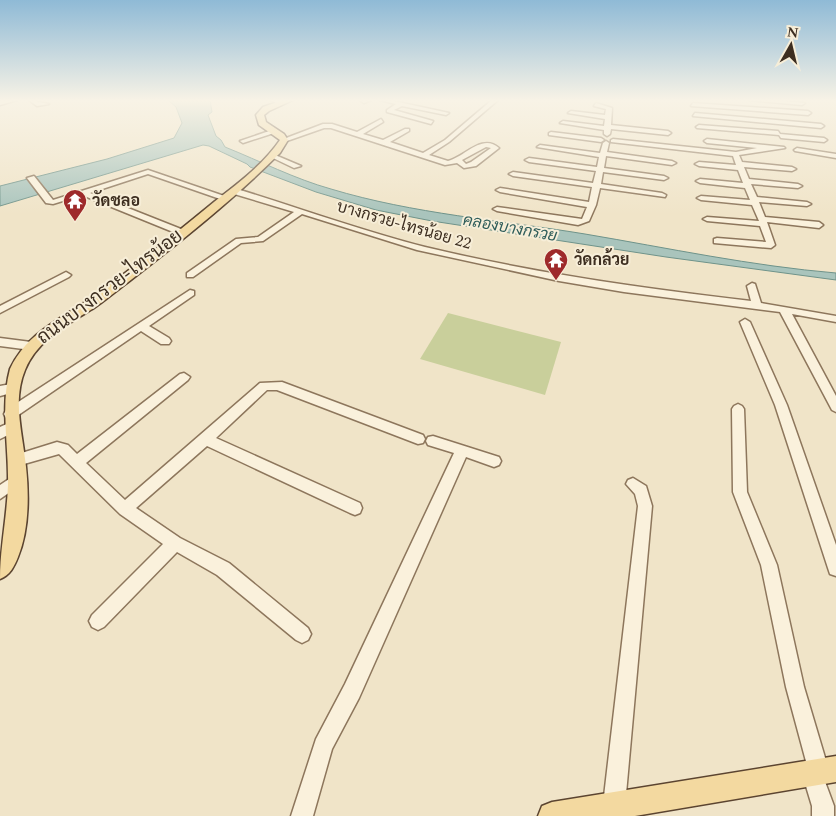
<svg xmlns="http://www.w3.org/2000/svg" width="836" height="816" font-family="Spectral,Sarabun,serif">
<rect width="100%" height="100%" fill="#f0e4c8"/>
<!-- green -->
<path fill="#c9cf9b" d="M448,313L561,342L545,395L420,359Z"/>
<!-- water -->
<path fill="#a9c4bc" stroke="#6f938a" d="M168,100H210L212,112L208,115L216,136L221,140L225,147C260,161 295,179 331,189C414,214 500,220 585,234C668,248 752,266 836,273V280L666,257L432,221L376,210L316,192L250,167L247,164L209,146L203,145L0,206V186L107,159L174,138L182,123L176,107Z"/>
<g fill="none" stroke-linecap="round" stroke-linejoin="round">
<!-- minor casing -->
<g stroke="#8d765c" stroke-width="3">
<path id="minor" d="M8,100H17L0,105V101Z
M29,100H35L38,102L49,104L37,106Z
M270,100H277L284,103L281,105Z
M363,100H371L364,103L361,101Z
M380,100H389L449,113L446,115L402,106L394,110L433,121L431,124L387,112V110L396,104Z
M492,100H498L449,142L429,155L448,161C465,157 482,133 499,148L476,166L464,168L457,163L445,165L331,128H324L284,142L281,140L323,124H332L357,132L381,119L383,122L363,134L383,140L405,129H409V131L390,142L423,153L445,140ZM486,147L491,148L471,162L466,164L462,160Z
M749,100H773L805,103L802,105Z
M596,103L612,108L611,125L668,131L671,133L668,135L611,129L610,134L607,136L604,134V130L560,123L563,121L604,126L605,119L568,113L571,111L605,115L606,109L594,106Z
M693,103L808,111L811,113L808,115L691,106Z
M695,113L821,124L824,126L821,128L693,116Z
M699,125L778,131L780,134L824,138L827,140L824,142L781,138L779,135L697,128L696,127Z
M275,129L278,131L277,132L243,143L240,141Z
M551,132L601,138L604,140L601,142L549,135V133Z
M613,139L736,152L757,148L707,143L704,141L707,139L784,147L785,148L739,155L742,162L792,167L796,169L792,171L744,167L749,179L798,184L802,186L798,188L751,184L757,197L807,202L811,204L807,206L759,202L765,217L819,222L823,225L819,228L767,222L775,245L771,248L714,243V239L717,238L766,242L760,226L707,221L703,219L707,217L759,221L752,205L701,200L697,198L701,196L750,200L745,188L700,183L696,181L700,179L743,183L738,170L699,166L695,164L699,162L736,165L733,156L611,142V140Z
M606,141L609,143L607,152L672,161L676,163L672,165L606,156L604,168L664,176L668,178L664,180L603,172L601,184L662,193L666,195L665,197L600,188L596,205L589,221L578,225L497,211L493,209L497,207L582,219L587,207L500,192L496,190L500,188L589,202L592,187L513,176L509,174L513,172L593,183L596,171L529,162L525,160L529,158L597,167L599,157L537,147L540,145L600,153L603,143Z
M797,148L836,154V158L795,151L794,150Z
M271,155H275L301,166L294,168L271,157Z
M148,170L230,198L223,200L148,174L90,193L186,231V235L183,236L82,195L53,204L46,203L27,178L34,176L53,200Z
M231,189H237C299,208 362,231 425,247C533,273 641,288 751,301L747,286L752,283L755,284L761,303L836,316V322L792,314L836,396V412L832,410L780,312L624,292L559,281L417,250L302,214L263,241L241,243L193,277H187V273L236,239L258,237L294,212L231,193Z
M66,272L71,275L69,277L0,313V306Z
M190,290L194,291V295L149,326L169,338L171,341L169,344H161L141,331L14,418H6L4,414L6,410Z
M745,319L750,322L787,405L836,545V576L830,574L828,568L775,405L740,322Z
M0,338L31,342L37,346L31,350L0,346Z
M184,373L190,377L188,380L86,463L125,500L260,383L282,382L423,435L425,439L423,443L418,444L277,390H267L216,438L360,503L362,508L360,513L355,515L350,513L207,446L136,508L180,538L229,563L308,628L311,634L308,640L302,643L296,640L217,575L177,552L104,627L98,630L92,627L89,621L92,615L163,544L120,514L59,454L17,466L12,464L10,460L12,456L57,442L68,445L77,454L180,374Z
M11,384L15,386L17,389L15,392L0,396V386Z
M738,404L742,406L744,409L747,492L777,565L804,687L829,771L824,779L834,806V816H812V806L802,773L807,765L786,687L761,565L733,492L732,409L734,406Z
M11,422L16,423L17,427L16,431L0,439V427Z
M433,436L499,457L501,461L499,465L494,467L466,457L359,698L332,749L313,816H291L316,739L345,684L454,453L428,445L426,441L428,437Z
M18,473L23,475L25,479L23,483L0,499V485Z
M633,478L646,486L652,506L625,805L622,813L614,816L606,813L603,805L638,506L635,494L626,484L628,480Z"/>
</g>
<!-- major casing -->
<g stroke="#5b4430" stroke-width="3">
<path id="major" d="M283,100H293L269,111L264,115L266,122L284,134L288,140L280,153C233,200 180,242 127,283C116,291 106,300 94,308C68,324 37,340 25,370C12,401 23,435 26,467C29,495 29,530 18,557C14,567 10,575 0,579C0,548 7,517 8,485C9,447 0,406 10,369C27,332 63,318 94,296C135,267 175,234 214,202C237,184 263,165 280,140L259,125L256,115L263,107Z
M836,756V782L635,816H538L542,806L552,802Z"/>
</g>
<!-- minor -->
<use href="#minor" fill="#faf1dc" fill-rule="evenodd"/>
<!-- major -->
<use href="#major" fill="#f3d9a0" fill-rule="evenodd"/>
</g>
<!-- sky -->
<linearGradient id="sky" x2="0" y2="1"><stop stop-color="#8fbad6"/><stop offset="0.47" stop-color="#f8f3e6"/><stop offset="1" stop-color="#f8f3e6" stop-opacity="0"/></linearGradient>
<rect width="836" height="214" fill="url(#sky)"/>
<!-- icons -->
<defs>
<g id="temple-pin" transform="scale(1.25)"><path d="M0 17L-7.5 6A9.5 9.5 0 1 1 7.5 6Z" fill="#9e2a2b" stroke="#f7eed8"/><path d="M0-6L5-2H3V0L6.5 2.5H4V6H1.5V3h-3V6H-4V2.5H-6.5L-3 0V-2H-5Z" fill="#fff"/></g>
</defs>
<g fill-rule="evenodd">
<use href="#temple-pin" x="75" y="201"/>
<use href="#temple-pin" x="556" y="260"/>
</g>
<g text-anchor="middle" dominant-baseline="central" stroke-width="4" stroke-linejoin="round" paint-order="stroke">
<!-- far-poi labels -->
<g font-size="16" font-weight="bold" fill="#3d2e20" stroke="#f7eed8" text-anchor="start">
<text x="92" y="201">วัดชลอ</text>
<text x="574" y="260">วัดกล้วย</text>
</g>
<!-- far-street labels -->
<g font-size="16" fill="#3d2e20" stroke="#f7eed8">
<text transform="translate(404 225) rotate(16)">บางกรวย-ไทรน้อย 22</text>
</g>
<!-- far-water labels -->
<g font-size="16" font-style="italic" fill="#2f5d5a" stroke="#f7eed8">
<text transform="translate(510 228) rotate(10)">คลองบางกรวย</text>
</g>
<!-- street labels -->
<g font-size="19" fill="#3d2e20" stroke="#f7eed8">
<text transform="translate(110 287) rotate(-37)">ถนนบางกรวย-ไทรน้อย</text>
</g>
</g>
<!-- north arrow -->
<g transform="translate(791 45) rotate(8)" stroke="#f7eed8" stroke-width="4" paint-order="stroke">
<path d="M0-4L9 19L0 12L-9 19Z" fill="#3d2e20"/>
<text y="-8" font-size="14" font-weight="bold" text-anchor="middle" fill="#3d2e20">N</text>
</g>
</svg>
